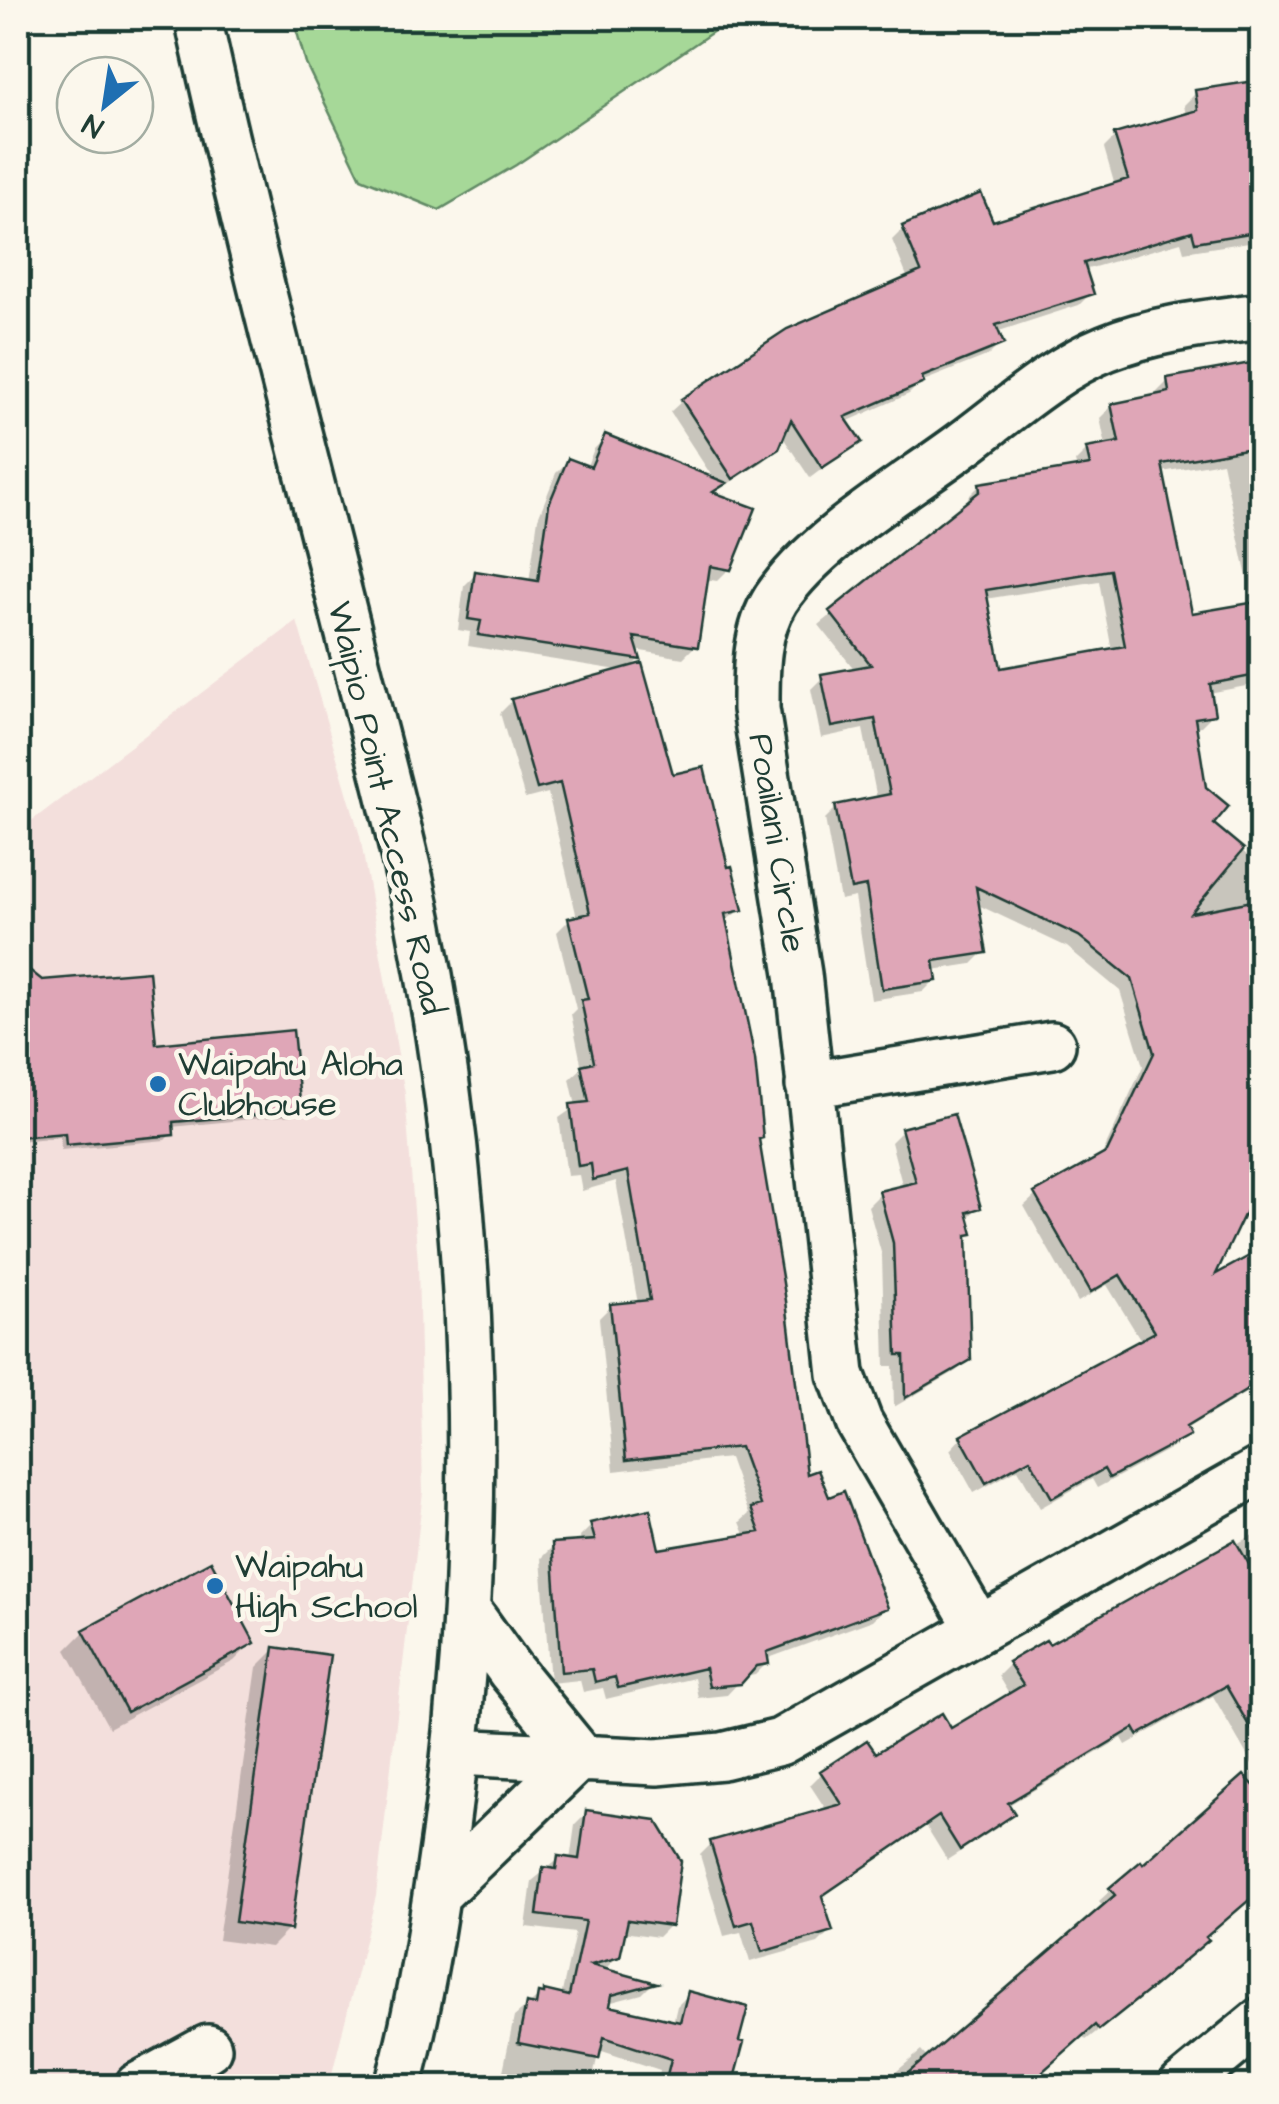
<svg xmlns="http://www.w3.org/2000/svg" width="1279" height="2104" font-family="'Architects Daughter',sans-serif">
<rect width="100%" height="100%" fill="#fbf7ec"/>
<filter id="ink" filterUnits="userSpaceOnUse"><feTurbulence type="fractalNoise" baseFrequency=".01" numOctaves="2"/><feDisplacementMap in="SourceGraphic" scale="20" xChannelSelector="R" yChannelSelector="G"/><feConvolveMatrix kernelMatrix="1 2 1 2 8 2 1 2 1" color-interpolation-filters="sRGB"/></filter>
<g filter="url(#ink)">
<!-- built -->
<path fill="#f3dfdc" d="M297,621L360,836L405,1094L418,1262L423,1492L376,1896L329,2086H18V831Z"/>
<!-- green -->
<path fill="#a6d898" stroke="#628a66" stroke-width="2.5" d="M293,18H742L717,29L516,165L439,210L361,178L306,64Z"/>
<!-- shadow -->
<path fill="#0003" fill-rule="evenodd" d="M1262,83V240L1184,252L1181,242L1084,270L1091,293L1079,305L996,332L1001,343L989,355L921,382L909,394L846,422L859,441L810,478L782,436L777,448L764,461L712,494L729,569L717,581L705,579L695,646L683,658L635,650L638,660L628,670L671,777L726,870L740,910L724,922L804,1477L827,1500L885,1608L873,1620L766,1659L767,1663L755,1675L744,1677L727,1695L698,1698L694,1678L606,1699L603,1688L583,1692L580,1680L550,1683L541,1558L553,1546L581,1544L580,1537L592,1525L658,1552L746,1537L740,1522L749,1514L729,1458L614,1471L599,1318L611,1306L638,1304L616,1181L582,1191L579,1175L567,1176L559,1118L576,1106L570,1079L582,1068L571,1014L576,1009L557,932L569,920L577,918L548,793L525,799L500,713L512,701L624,671L468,646L470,632L458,630L464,586L476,574L529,582L538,518L556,473L568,461L586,468L594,449L606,437L715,481L670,412L682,401L908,279L892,240L904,228L992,224L1115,186L1104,148L1116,136L1186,116L1184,105L1196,93Z
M1262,364V683L1209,693L1213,714L1201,726L1194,727L1211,824L1262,868V971L1211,1280L1262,1252V1383L1184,1430L1187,1434L1175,1446L1097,1488L1092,1479L1040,1508L1018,1469L974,1493L950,1450L961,1438L1142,1342L1107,1285L1078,1302L1024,1206L1036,1195L1100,1159L1143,1066L1120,991L1067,947L976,904L984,952L972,964L933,970L935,980L923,992L871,1000L855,897L840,900L825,819L837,807L877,799L863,729L821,738L811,689L823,677L855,670L819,625L969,504L968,497L980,485L1077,470L1075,462L1087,450L1106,447L1100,418L1112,406L1157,397L1156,393L1168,381ZM1222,462L1253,605L1190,616L1162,472ZM1099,581L1112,651L999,671L985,599Z
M19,965L41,983L154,1046L299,1110L293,1115L171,1127V1134L165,1140L61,1150L60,1137L18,1141V1059L40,1057L18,1038Z
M903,1130L978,1207L966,1220L970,1233L965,1238L969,1359L956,1371L894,1407L893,1366H885L882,1256L868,1206L880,1194L903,1188L891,1142Z
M1262,1530V1887L1138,1999L1086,2040L1082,2035L1041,2071L1044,2075L1032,2086H879L921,2051L929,2060L1104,1907L1099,1901L1111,1890L1143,1867L1255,1769L1213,1696L1126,1745L1122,1738L1007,1806L1012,1814L1000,1826L947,1860L926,1826L820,1898L830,1931L818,1943L750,1962L741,1932L724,1936L700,1855L712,1843L827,1811L810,1785L822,1773L950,1731L1010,1696L998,1676L1010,1664L1048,1647Z
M84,1632L252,1643L234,1661L109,1728L66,1650Z
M275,1649L289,1929L271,1947L218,1940L257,1667Z
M587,1813L670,1925L658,1937L623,1932L618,1956L603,1971L652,1984L642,1994L608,2003L607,2008L673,2023L677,2006L689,1994L730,2084L727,2086H657L660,2070L599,2050L591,2086H500L514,2017L539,1996L561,1997L575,1933L526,1927L532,1881L559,1859L570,1860L575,1825Z"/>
<!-- building -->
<path fill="#dfa6b7" stroke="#1f3d34" stroke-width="2.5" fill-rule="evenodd" d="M1262,80V231L1195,242L1192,231L1084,263L1094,294L996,325L1004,344L922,377L924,383L845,417L862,442L822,468L791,420L779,449L733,479L681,399L787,329L921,271L902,226L981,193L993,221L1128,179L1114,134L1198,110L1195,90Z
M1262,361V446L1162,464L1192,613L1262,601V674L1210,684L1215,715L1195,718L1206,787L1229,806L1214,824L1244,849L1191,913L1262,899V1177L1216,1274L1262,1249V1381L1186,1427L1190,1435L1109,1478L1104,1469L1052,1498L1030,1459L986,1483L960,1436L1155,1332L1120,1275L1091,1292L1034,1193L1107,1152L1154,1053L1132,979L1079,936L976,887L987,953L934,961L937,981L882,989L866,886L851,889L835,805L890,794L875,719L832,727L821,674L871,665L829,611L980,491L979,483L1090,465L1086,448L1119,442L1111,404L1169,392L1167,378ZM1110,570L1125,646L1001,668L986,590Z
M605,434L727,483L713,492L756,508L731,570L710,566L698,647L634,637L641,660L478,635L481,621L468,619L475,571L538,581L549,504L568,458L591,467Z
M642,663L673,774L704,767L728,867L732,866L743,910L725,914L755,1059L763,1138L759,1139L786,1301L807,1474L818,1470L829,1497L844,1491L888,1608L767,1652L769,1664L757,1666L741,1684L709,1687L705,1668L618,1688L615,1677L595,1682L592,1669L561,1672L552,1543L595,1540L590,1523L650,1509L659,1549L760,1532L751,1508L761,1505L740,1447L626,1460L610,1304L650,1300L628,1171L593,1180L591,1164L578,1166L570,1104L589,1102L581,1065L594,1062L581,1000L588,999L568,918L590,913L560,783L537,789L511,699Z
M18,961L42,980L149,971L156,1044L293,1030L301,1111L173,1122L174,1135L66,1145L65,1133L18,1137Z
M954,1114L981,1208L967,1212L973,1234L967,1235L971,1360L905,1398L904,1355H897L893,1243L879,1191L916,1182L901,1128Z
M1235,1540L1262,1587V1748L1226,1686L1138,1735L1134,1728L1008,1803L1015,1814L960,1850L939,1816L822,1896L833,1931L762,1952L753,1921L736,1926L710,1841L842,1804L820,1771L867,1740L876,1753L942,1713L951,1728L1023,1685L1008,1662L1046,1640L1049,1644Z
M211,1561L255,1643L127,1712L83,1630Z
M274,1647L330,1655L291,1930L235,1922Z
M1244,1775L1262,1794V1889L1206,1937L1209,1940L1153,1987L1099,2030L1095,2025L1043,2071L1056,2086H893L1115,1895L1109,1888L1141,1861L1143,1864Z
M586,1810L656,1820L681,1861L672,1926L628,1920L620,1957L591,1965L657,1983L612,1995L610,2006L680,2022L688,1991L748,2007L739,2041L744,2042L732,2086H693L666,2079L671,2059L604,2037L599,2059L518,2043L526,2003L536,2005L538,1993L544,1994V1990L569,1996L585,1921L537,1915L543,1867L556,1869L558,1856L579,1859Z"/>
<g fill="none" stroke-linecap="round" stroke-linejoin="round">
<!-- minor casing -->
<g stroke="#1f3d34" stroke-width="52">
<path id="minor" d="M198,18C245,231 301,442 354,654C376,743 401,832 419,922C478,1219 486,1527 446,1827C434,1913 421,2002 398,2086
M809,1085L1052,1045
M979,1629L859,1422L841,1374L798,974L756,709C756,672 755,632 776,599C815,540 904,488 962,445C1007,412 1054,369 1106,348C1156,328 1208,323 1262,316
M456,1752L657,1762L722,1756L780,1742L1262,1469
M437,1894L580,1756L510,1670L467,1610
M138,2086L208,2048
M1182,2086L1262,2020"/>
</g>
<!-- minor -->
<use href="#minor" stroke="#fbf7ec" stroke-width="45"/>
</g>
</g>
<!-- markers -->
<g fill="#1f6fb2" stroke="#fbf7ec" stroke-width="4">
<circle cx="158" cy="1084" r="10"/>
<circle cx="215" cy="1586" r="10"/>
</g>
<g text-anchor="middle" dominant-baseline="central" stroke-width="9" stroke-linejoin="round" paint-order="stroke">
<!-- street labels -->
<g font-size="35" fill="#1f3d34" stroke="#fbf7ec">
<text transform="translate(386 808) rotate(77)">Waipio Point Access Road</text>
<text transform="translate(777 843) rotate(81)">Poailani Circle</text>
</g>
<!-- poi labels -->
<g font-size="35" fill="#1f3d34" stroke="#fbf7ec" text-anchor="start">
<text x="178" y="1064">Waipahu Aloha<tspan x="178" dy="40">Clubhouse</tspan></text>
<text x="235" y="1566">Waipahu<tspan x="235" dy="40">High School</tspan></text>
</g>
</g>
<!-- margin -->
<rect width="1279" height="2104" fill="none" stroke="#fbf7ec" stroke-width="60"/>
<rect x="30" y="30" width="1219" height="2044" fill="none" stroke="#1f3d34" stroke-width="4" filter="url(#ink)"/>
<!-- north arrow -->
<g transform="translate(105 105) rotate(210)"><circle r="48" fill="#fbf7ec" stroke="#a3ada2" stroke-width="2.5"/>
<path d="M0-8L18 38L0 25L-18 38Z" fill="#1f6fb2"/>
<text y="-15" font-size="28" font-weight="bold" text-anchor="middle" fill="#1f3d34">N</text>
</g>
</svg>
